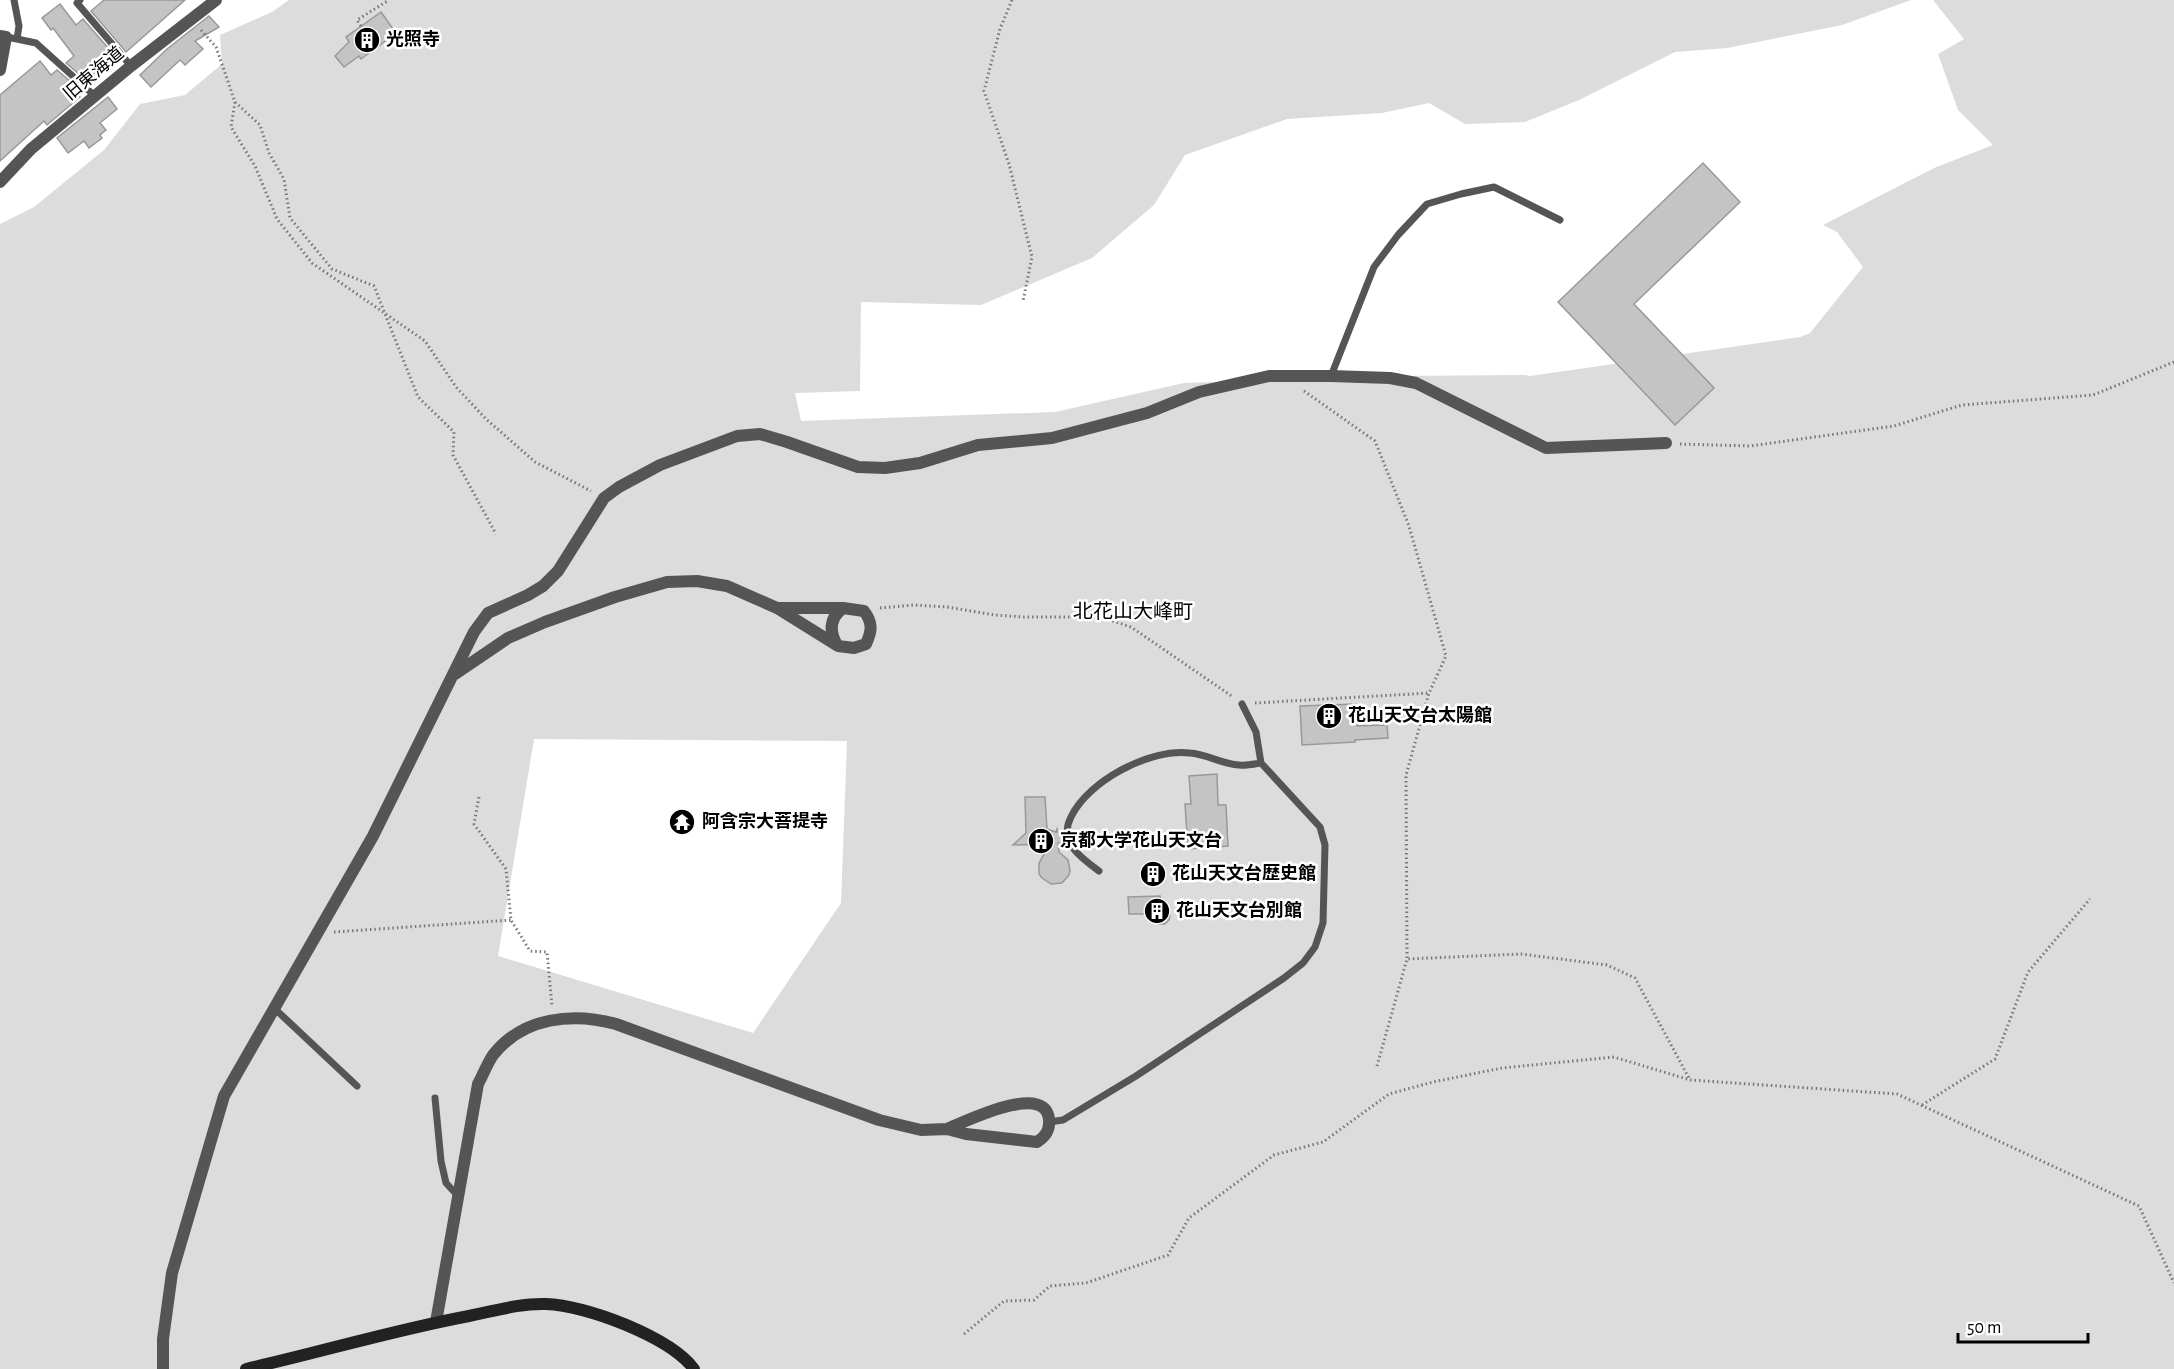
<svg xmlns="http://www.w3.org/2000/svg" width="2174" height="1369" font-family="'Alegreya Sans','Noto Sans JP',sans-serif">
<rect width="100%" height="100%" fill="#fff"/>
<!-- green -->
<path fill="#dcdcdc" fill-rule="evenodd" d="M289,0H1911L1842,25L1727,48L1675,52L1579,100L1525,122L1465,124L1429,103L1382,113L1287,119L1185,155L1154,205L1092,258L981,305L861,302L860,391L795,393L801,421L1055,412L1184,383L1396,376L1525,375L1530,376L1800,337L1810,333L1863,267L1837,232L1823,225L1934,168L1993,145L1958,110L1938,54L1964,39L1933,0H2174V1369H0V224L34,207L104,150L140,104L185,95L222,64L220,35L272,12ZM534,739L847,741L841,903L753,1033L498,956Z"/>
<!-- building -->
<path fill="#c4c4c4" stroke="#999" stroke-width="1.5" d="M104,0H185L126,52L91,11Z
M60,4L76,25L83,19L116,57L86,80L66,63L74,56L53,28L51,30L42,18Z
M381,12L396,33L361,59L359,56L344,67L335,56L349,42L346,37Z
M209,16L219,27L195,41L203,49L185,65L180,60L151,87L140,75L167,49Z
M40,61L51,75L57,70L77,87L74,90L80,97L47,125L44,121L0,161V95Z
M108,97L117,109L100,123L106,130L100,135L102,138L89,148L84,141L68,153L57,138Z
M1703,163L1740,202L1634,304L1714,388L1675,425L1558,302Z
M1356,704L1357,726L1387,725L1388,738L1355,740V742L1302,745L1300,706Z
M1217,774L1218,805H1226L1228,846L1188,849L1185,804H1191L1189,776Z
M1025,797H1045L1047,829L1056,832L1057,829L1058,833L1062,835L1064,843H1058L1059,852L1068,860L1070,870L1069,875L1062,883L1051,884L1042,878L1039,874V863L1050,844L1013,845L1026,833Z
M1160,896L1161,906L1170,915L1169,920L1165,924H1159L1151,916H1147V914H1129L1128,897Z"/>
<g fill="none" stroke-linecap="round" stroke-linejoin="round">
<!-- path -->
<path stroke="#777" stroke-width="3" stroke-dasharray="1.5 3" stroke-linecap="butt" d="M1012,0L1000,29L984,91L1009,164L1032,257L1023,301
M361,26L357,20L389,0
M201,30L216,47L235,102L260,125L269,153L284,179L290,218L332,269L374,286L418,397L454,432L453,455L496,534
M235,102L231,127L255,166L277,219L312,263L425,341L456,387L486,419L535,462L591,491
M1304,391L1375,441L1409,526L1446,656L1429,693
M1680,444L1750,446L1894,426L1962,405L2093,395L2174,362
M880,608L914,605L947,607L995,615L1023,617H1101L1131,627L1233,697
M1255,703L1429,693L1406,775L1407,959
M479,797L474,824L506,869L511,920L530,951L547,952L552,1006
M334,932L511,920
M1377,1066L1407,959L1521,954L1607,965L1635,978L1690,1080
M1922,1105L1995,1059L2028,972L2090,899
M964,1334L1004,1301L1034,1300L1050,1286L1086,1283L1168,1255L1189,1218L1274,1155L1323,1142L1389,1094L1433,1082L1502,1068L1614,1057L1690,1080L1897,1094L2139,1206L2174,1283"/>
<!-- lane -->
<path stroke="#555" stroke-width="7" d="M80,0L77,3L131,66
M6,37L17,39L19,26L14,0
M17,39L36,43L96,97
M1331,376L1374,267L1398,235L1427,204L1461,194L1494,187L1560,220
M1099,871C1081,858 1058,842 1071,817C1088,781 1150,748 1190,753C1206,754 1222,764 1239,765C1246,766 1254,764 1261,763
M274,1008L357,1086
M435,1098L441,1161L446,1183L458,1196
M1049,1122L1063,1120L1136,1076L1284,978L1303,963L1315,947L1323,923L1325,845L1320,827L1261,763L1256,732L1242,704"/>
<!-- street -->
<path stroke="#555" stroke-width="12" d="M0,36L6,37L0,70
M0,182L31,149L131,66L216,0
M837,645C829,631 829,618 843,608
M455,674L508,638L545,622L615,597L667,582L697,581L727,586L777,608L838,646L854,648L866,644C872,631 873,623 864,611L843,608H777
M436,1322L478,1084C483,1075 487,1064 493,1055C523,1017 573,1012 616,1024L879,1120L921,1130L947,1129L966,1134L1037,1142C1046,1136 1050,1130 1049,1119C1045,1082 967,1121 947,1129
M163,1369V1339L172,1273L224,1096L373,836L474,632L488,613L528,595L543,586L558,571L604,498L619,487L660,465L737,436L760,434L787,442L858,467L885,468L920,463L978,445L1052,438L1147,413L1199,392L1269,376H1331L1390,378L1416,383L1546,448L1666,443"/>
<!-- secondary -->
<path stroke="#222" stroke-width="12" d="M246,1369C321,1352 394,1330 469,1316C494,1311 521,1303 546,1304C586,1305 670,1337 694,1369"/>
</g>
<!-- icons -->
<defs>
<g id="building-disc" transform="scale(1.35)"><circle r="9.5" fill="#000" stroke="#fff"/><path d="M-4-6H4V6H1V3H-1V6H-4ZM-2.5-4.3h1.7v1.8h-1.7ZM.8-4.3h1.7v1.8H.8ZM-2.5-1h1.7V.8h-1.7ZM.8-1h1.7V.8H.8Z" fill="#fff"/></g>
<g id="temple-disc" transform="scale(1.35)"><circle r="9.5" fill="#000" stroke="#fff"/><path d="M0-6L5-2H3V0L6.5 2.5H4V6H1.5V3h-3V6H-4V2.5H-6.5L-3 0V-2H-5Z" fill="#fff"/></g>
</defs>
<g fill-rule="evenodd">
<use href="#building-disc" x="367" y="40"/>
<use href="#building-disc" x="1329" y="716"/>
<use href="#temple-disc" x="682" y="822"/>
<use href="#building-disc" x="1041" y="841"/>
<use href="#building-disc" x="1153" y="874"/>
<use href="#building-disc" x="1157" y="911"/>
</g>
<g text-anchor="middle" dominant-baseline="central" stroke-width="5" stroke-linejoin="round" paint-order="stroke">
<!-- poi labels -->
<g font-size="18" font-weight="bold" fill="#000" stroke="#fff" text-anchor="start">
<text x="386" y="40">光照寺</text>
<text x="1348" y="716">花山天文台太陽館</text>
<text x="702" y="822">阿含宗大菩提寺</text>
<text x="1060" y="841">京都大学花山天文台</text>
<text x="1172" y="874">花山天文台歴史館</text>
<text x="1176" y="911">花山天文台別館</text>
</g>
<!-- street labels -->
<g font-size="18" fill="#000" stroke="#fff">
<text transform="translate(94 74) rotate(-40)">旧東海道</text>
</g>
<!-- neighbourhood labels -->
<g font-size="20" fill="#000" stroke="#fff">
<text x="1133" y="612">北花山大峰町</text>
</g>
</g>
<!-- scale -->
<path d="M1958 1333v9h130v-9" fill="none" stroke="#000000" stroke-width="3"/>
<text x="1967" y="1333" font-size="18" fill="#000000" stroke="#ffffff" stroke-width="4.5" paint-order="stroke">50 m</text>
</svg>
